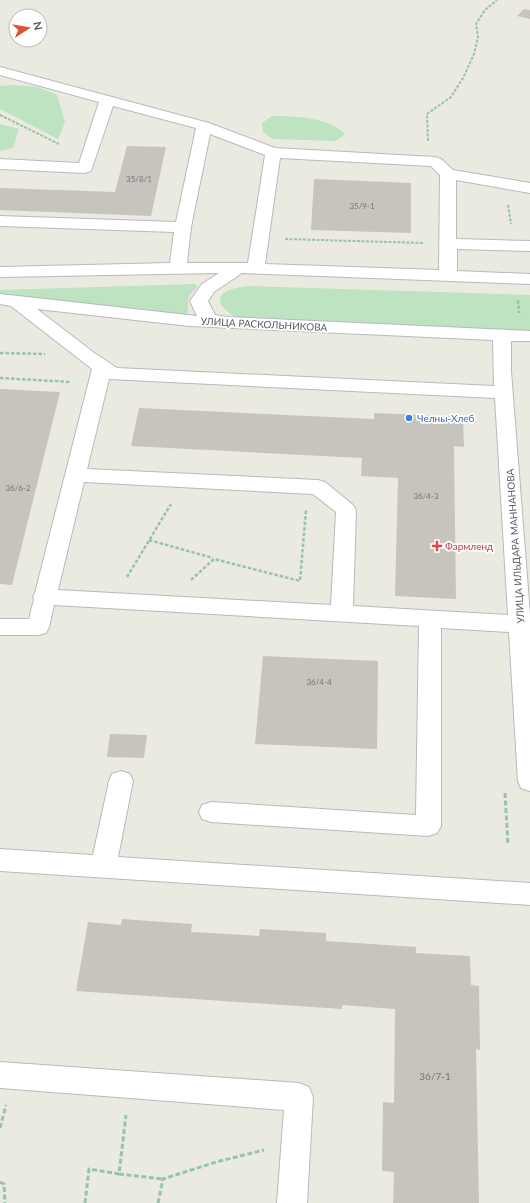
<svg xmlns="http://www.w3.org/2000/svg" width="530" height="1203" font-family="Lato,sans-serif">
<rect width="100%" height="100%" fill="#ebeae0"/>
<!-- green -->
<path fill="#bde3c1" d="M11,85L38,87L57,95L65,122L58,139L0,109V86Z
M272,116C295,116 327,117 344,133L343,136L335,141L273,139L263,132L262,123Z
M0,124L19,129L13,148L0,151Z
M195,284L198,287C182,299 191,303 187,318L0,296V290Z
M250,286L530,295V333L237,318C205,299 223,288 250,286Z"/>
<!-- building -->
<path fill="#c6c4bd" d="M524,9L530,10V19L517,16Z
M127,146L166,147L151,216L0,210V188L115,192Z
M314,179L411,183V233L311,230Z
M0,389L60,392L12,585L0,584Z
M139,408L374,419V413L463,417L464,447L454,446L456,599L395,596L398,478L361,476L362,458L131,446Z
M263,656L378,661L377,749L255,744Z
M110,734L147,735L144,758L107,757Z
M122,919L192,924L191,932L259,936L260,929L326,933V941L416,947V953L470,956L471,985L479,986L480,1050L476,1049L479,1203H393L394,1172L382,1171L383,1102L394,1103L395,1009L342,1005V1009L76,991L88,922L121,925Z"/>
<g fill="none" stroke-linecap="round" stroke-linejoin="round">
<!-- minor casing -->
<g stroke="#b8b9bf" stroke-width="2">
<path id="minor" d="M0,67L209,123L275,148L435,157L441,159L453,170L530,183V193L456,180V239L530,241V251L457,249V271L530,274V284L242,273L214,292L208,301L215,315L228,317L530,331V341H511V371L530,615V791L521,788L518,781L509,632L441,628V826L437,833L428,836L211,822L202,819L199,812L202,805L211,802L416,815L419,626L54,605L49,627L46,633L38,635H0V619H29L34,599L33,597L35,593L92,369L11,306L0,304V294L197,316L190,301L202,284L219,273L0,277V267L170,263L174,232L0,226V216L176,222L196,128L113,106L91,171L85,173L0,169V159L79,163L99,102L0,75ZM210,134L265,155L248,263H187L191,227ZM280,158L431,166L440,175L439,270L265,264ZM37,309L189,326L493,340L494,386L117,368L93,352ZM109,379L495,398L508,615L353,606L356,510L353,505L325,482L318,480L87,469ZM84,482L313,494L336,512L331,605L58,590Z
M121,771L130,774L133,781L118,857L530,883V905L0,871V849L93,855L109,781L112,774Z
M0,1062L299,1083L309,1087L313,1097L307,1203H277L284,1110L0,1088Z"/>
</g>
<!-- path-far2 -->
<path stroke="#97c3a8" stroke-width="2" stroke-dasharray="3 1.5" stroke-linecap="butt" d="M0,115L59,144
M428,141L427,114L451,97L463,78L474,54L478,37L476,24L485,10L497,0
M508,205L511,224
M285,239L424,243"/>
<!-- path-far1 -->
<path stroke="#97c3a8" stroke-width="2.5" stroke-dasharray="3.5 2" stroke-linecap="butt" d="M518,300L519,313
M0,353L45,354
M0,378L71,382
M149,540L213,558
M127,577L171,504
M191,580L214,559L300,581L306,510"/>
<!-- path -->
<path stroke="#97c3a8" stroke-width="3" stroke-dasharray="5 2.5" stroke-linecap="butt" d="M505,793L508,845
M0,1128L6,1105
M119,1174L163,1179
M0,1182L4,1184L5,1203
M85,1203L89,1169L119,1174L126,1115
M158,1203L163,1179L216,1162L264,1150"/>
<!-- minor -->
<use href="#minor" fill="#fff" fill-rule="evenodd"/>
</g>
<!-- markers -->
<circle fill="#3f7fe0" stroke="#fff" stroke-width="1.5" cx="409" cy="418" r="4"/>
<path fill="#e0444e" stroke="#fff" stroke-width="1.5" d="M435 540h4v4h4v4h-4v4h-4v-4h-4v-4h4z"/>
<g text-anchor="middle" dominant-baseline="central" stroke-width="3.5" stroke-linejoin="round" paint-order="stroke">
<!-- number labels -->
<g font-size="8" fill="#747578">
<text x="139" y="179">35/8/1</text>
<text x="362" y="206">35/9-1</text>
<text x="18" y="488">36/6-2</text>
<text x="426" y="496">36/4-3</text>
<text x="319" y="682">36/4-4</text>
</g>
<!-- street labels -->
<g font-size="10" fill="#595b61" stroke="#fff">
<text transform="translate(264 324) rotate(3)">УЛИЦА РАСКОЛЬНИКОВА</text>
<text transform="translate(515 546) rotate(-94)">УЛИЦА ИЛЬДАРА МАННАНОВА</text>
</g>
<!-- shop labels -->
<g font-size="10" fill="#366cbe" stroke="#fff" text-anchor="start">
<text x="417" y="418">Челны-Хлеб</text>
</g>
<!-- health labels -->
<g font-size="10" fill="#be3a42" stroke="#fff" text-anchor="start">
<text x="445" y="546">Фармленд</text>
</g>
<!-- near-number labels -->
<g font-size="10" fill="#747578">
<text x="435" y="1076">36/7-1</text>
</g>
</g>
<!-- north arrow -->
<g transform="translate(28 28) rotate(78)"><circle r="19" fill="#ffffff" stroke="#bdbdc0"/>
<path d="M0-3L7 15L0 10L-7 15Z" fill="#e15230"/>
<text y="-6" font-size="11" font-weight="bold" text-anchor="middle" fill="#595b61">N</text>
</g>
</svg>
